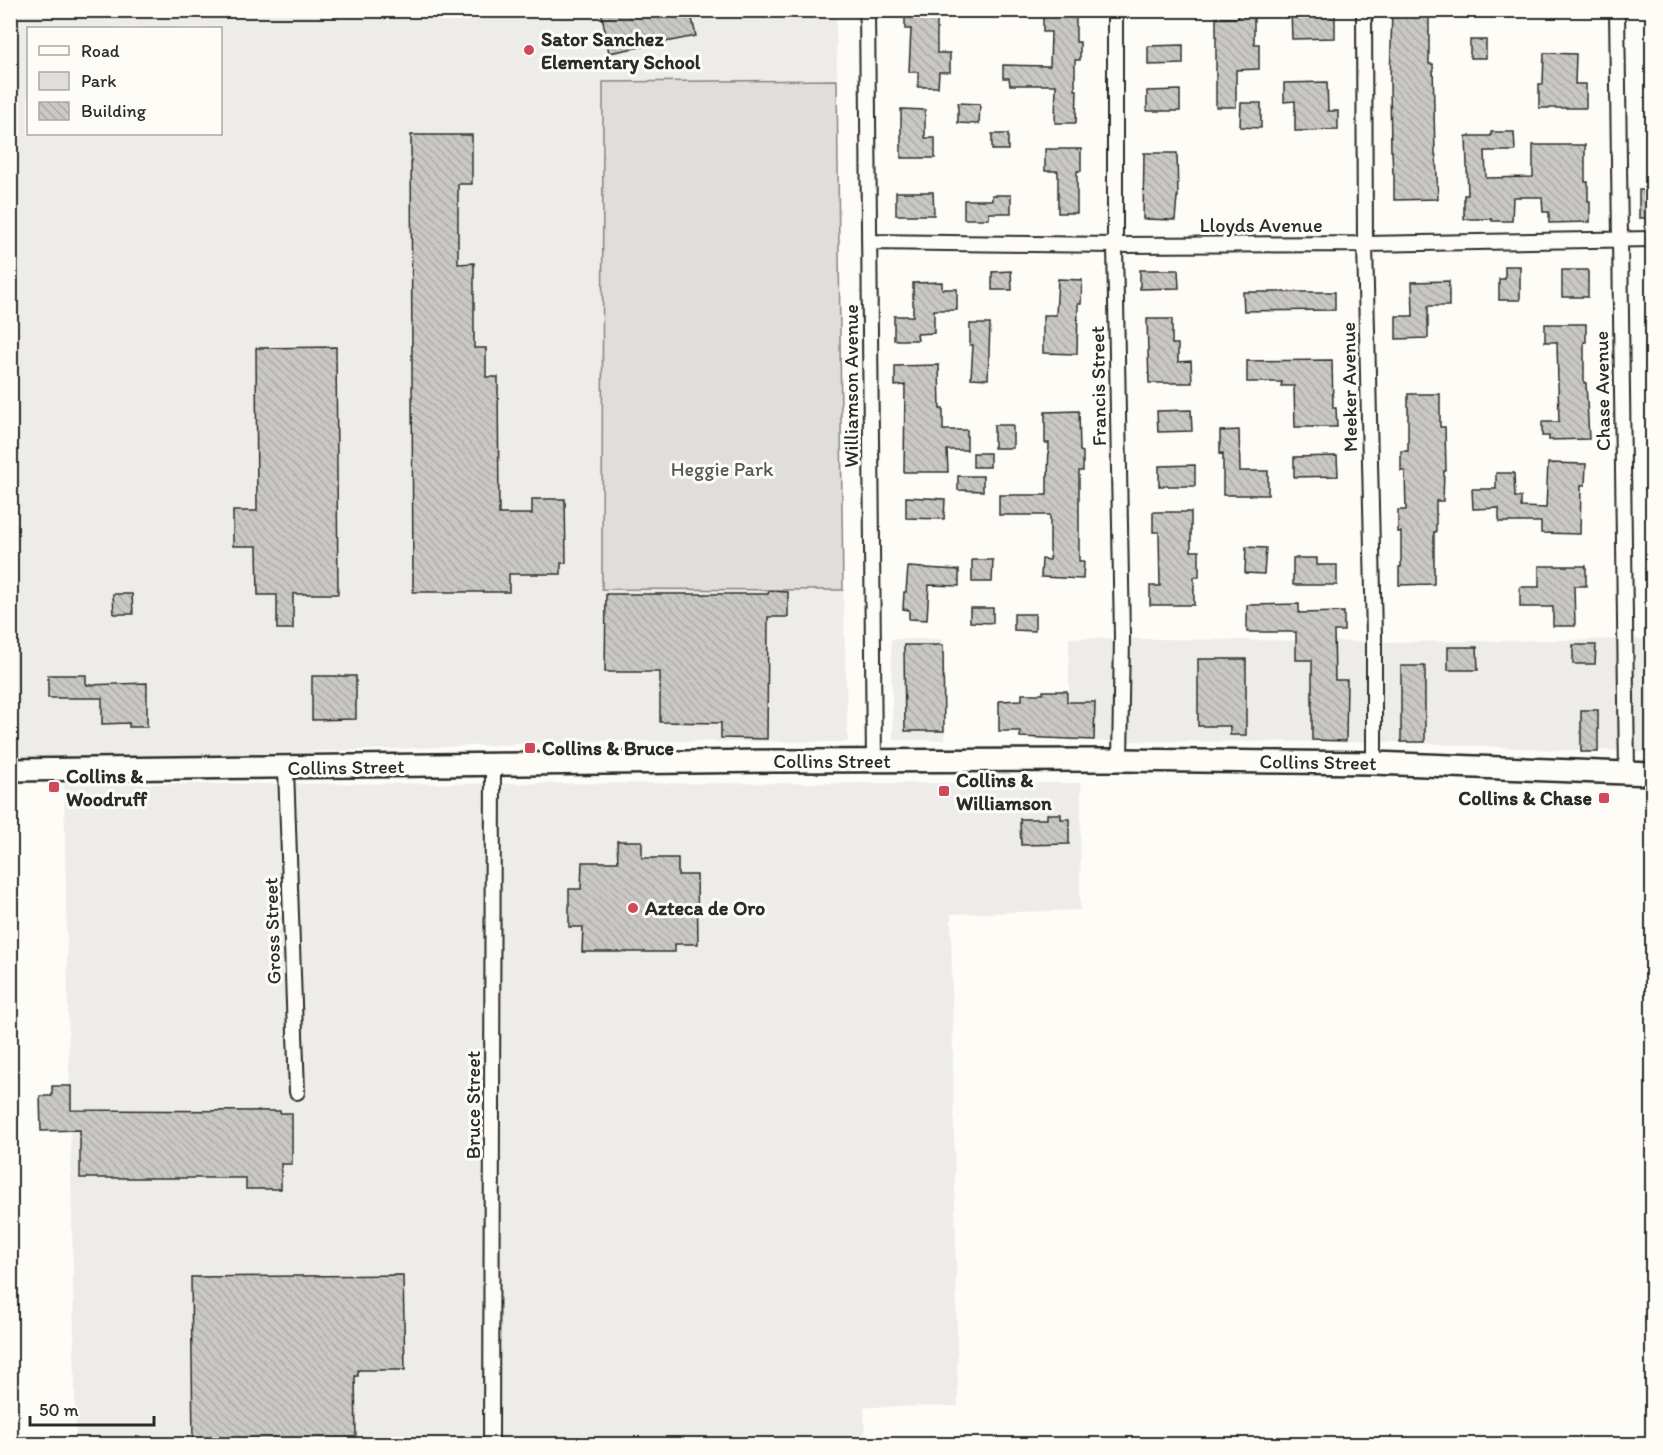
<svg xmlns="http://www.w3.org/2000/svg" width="1663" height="1455" font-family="Itim,sans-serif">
<defs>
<pattern id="building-back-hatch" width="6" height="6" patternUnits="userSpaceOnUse" patternTransform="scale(1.5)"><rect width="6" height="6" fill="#c9c8c4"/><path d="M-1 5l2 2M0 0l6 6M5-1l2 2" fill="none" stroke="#adaca9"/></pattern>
</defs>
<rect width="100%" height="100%" fill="#fdfcf7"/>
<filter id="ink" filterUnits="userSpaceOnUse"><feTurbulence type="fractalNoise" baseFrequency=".0167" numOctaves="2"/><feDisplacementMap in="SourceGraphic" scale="12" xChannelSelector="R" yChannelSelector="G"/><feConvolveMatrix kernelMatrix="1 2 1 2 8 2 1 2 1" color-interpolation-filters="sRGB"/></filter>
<g filter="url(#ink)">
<!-- built -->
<path fill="#edece8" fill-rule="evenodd" d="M10,11H836L837,80L603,82L602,588L843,590L848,742L602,741L11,763ZM28,28H220V134H28Z
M1069,638L1396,642L1652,639V753L1601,750L1597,752L1398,742L1069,741Z
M891,639H943L945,740H893Z
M1081,783L1080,910L951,914L958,1406L864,1407L865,1444H76L64,784Z"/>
<!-- green -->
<path fill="#dfdeda" stroke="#858482" stroke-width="1.5" d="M837,80L843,590L602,589L603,82Z"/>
<!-- building -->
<path fill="url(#building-back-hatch)" stroke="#2b2b2b" stroke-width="1.5" d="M601,10H690L696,36L609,53Z
M905,10H937V53H950V72H939L938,87H918V72H909L911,29H905Z
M1043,10H1076V42H1080V60H1075V90H1077L1076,123H1055L1056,85H1010L1009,78H1003V65L1050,66L1051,32H1043Z
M1238,10H1254V44H1259V69L1236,70V107H1216V18H1238Z
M1291,10H1335V38L1292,39Z
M1392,10H1429V64H1433L1435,155H1436L1438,199L1394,200V174H1393L1392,151H1391L1390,83Z
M1470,40H1486V58H1470Z
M1183,45V64L1148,65V46Z
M1544,53L1576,54L1575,84H1586V108H1539V84H1543Z
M1327,82L1328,111H1338V130L1295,131V101L1284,102V83Z
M1180,90V111H1147V91Z
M958,103L980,104L979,124L958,123Z
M1241,103H1261V128L1240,127Z
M901,109L925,110V138H935V158H901Z
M1491,132H1514L1515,151H1485L1486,178L1533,177V145H1585V182H1588V201H1590V222L1549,223V212H1543L1542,197H1513L1512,221H1492V219H1464V195H1468L1466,136H1491Z
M992,134H1008V150H992Z
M411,135H472V184H458V264L474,263V348H486V377H498L499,514H532V499H565L566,563H561V574H509V592H413Z
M1045,149H1081V171H1077V213H1058V171H1045Z
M1144,153H1177L1178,197H1177L1175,220L1143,219Z
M1639,190H1653V218H1639Z
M896,192H933L934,215H896Z
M992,195H1011V213H989V219H964V200H992Z
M1505,266H1520V300H1499V279H1505Z
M1140,270H1178L1179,288L1140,289Z
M1562,270H1588V297H1562Z
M1011,271L1012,290H992V272Z
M1058,279L1082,280L1081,304H1078L1077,354L1043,353V315H1056Z
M1449,281V306H1428V338L1396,339V316H1413L1412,282Z
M942,282V289H957V310H934V333L917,334L918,340H894V316H913V283Z
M1243,292H1335V310L1244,311Z
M1147,319H1172V344H1178V362L1191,361L1192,383H1149Z
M970,324H990L988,379L971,378L973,345H970Z
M1545,324H1586V342H1584V383H1586L1589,439L1549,440V436H1542V422H1559L1557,342H1545Z
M336,347L338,594H293V629H277V595H258L257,546H233V511H257L256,348Z
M1332,360L1333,408H1336L1337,427H1295L1294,386H1281L1282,382H1247V361Z
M939,365L940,409H943V430H967V450H947L948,472H904L905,385L895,386V366Z
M1408,394H1440V427H1445L1446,471H1444L1443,501H1436V532H1434V584L1399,585V567H1401V532H1398V510H1406L1405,471H1401V451H1408Z
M1191,410L1192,431L1158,432L1157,411Z
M1079,411L1080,451L1083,452V471H1079V561H1084L1083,579L1041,577L1042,559L1050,560V515H999V495H1047V476H1048L1049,443H1045V412Z
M994,425H1013V448H994Z
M1239,430L1240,471H1268V495H1223V453L1220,454V431Z
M973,453H990V467H973Z
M1337,456L1338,476L1294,477V457Z
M1548,463L1586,464L1585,485H1581L1580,534L1541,533V522H1499V508L1473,509L1472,489H1496V473H1514L1515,497H1521V507L1546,508Z
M1195,465V486H1159V466Z
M958,476H983V491L958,490Z
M906,497L945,499L944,519L906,518Z
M1153,512H1191V551H1199V577H1194V605H1150V586H1160L1159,532H1153Z
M1246,547L1266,548L1264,574L1245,573Z
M1293,558H1317V565H1337V585H1293Z
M972,560H993L992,582H972Z
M1539,566H1586V586H1574L1575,626H1553V607H1520V587H1539Z
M908,567L959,570V586L929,585L927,620L909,619V610L903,609L904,592H906Z
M769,591L788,592V617H768L767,739L721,738V723L660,722V672H605L606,594H768Z
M113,594H132L133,614H114Z
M1299,604V613L1344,612V631H1334L1335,680H1347L1346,741L1312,740V660H1296V632H1247V605Z
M970,608H993V623L970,622Z
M1014,614H1035V631L1014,630Z
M904,645H943L944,731H905Z
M1573,645H1596L1595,664H1573Z
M1448,647H1477L1478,670H1448Z
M1198,659H1246V735H1230V726H1198Z
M1401,666H1425V742H1401Z
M48,675H86V685L147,683V727H129V723L102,724V698H48Z
M312,676H356V719L312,720Z
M1043,691H1067V702H1095L1094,740L1020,737V731H999V701L1022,700V694H1043Z
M1581,710H1598V752H1581Z
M1047,814H1061V819H1069V844L1021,845L1020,819H1047Z
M617,841H642V858H678V875H697L698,944H675V952H582L583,927H569V889H581L582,862H618Z
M52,1086H71V1110L280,1111V1113H292V1164H281V1189H246V1178H80V1130L41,1131L40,1096H52Z
M403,1275L405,1370H358V1376H355L356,1440H352V1442L193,1443L191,1277Z"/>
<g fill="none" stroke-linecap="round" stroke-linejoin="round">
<!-- minor casing -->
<g stroke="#2b2b2b" stroke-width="18">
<path id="minor" d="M867,10L874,761
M1115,10V245L1122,637L1120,760
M1364,10L1365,244L1374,636V763
M1617,10L1627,772
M869,242L1115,245L1365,244L1652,239
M286,768L297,1092
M491,1444L493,765"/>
</g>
<!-- primary casing -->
<g stroke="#2b2b2b" stroke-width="26">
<path id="primary" d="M10,770L775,761L1120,760L1374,763L1652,774"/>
</g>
<!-- minor -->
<use href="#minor" stroke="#fdfcf7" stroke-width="14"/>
<!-- primary -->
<use href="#primary" stroke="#fdfcf7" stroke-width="21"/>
</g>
</g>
<!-- markers -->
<g fill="#d1495b" stroke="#fdfcf7" stroke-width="2">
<circle cx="529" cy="50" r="6"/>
<rect x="524" y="742" width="12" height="12" rx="3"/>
<rect x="48" y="781" width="12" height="12" rx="3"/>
<rect x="938" y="785" width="12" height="12" rx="3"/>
<rect x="1598" y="792" width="12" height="12" rx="3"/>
<circle cx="633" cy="908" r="6"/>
</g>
<g text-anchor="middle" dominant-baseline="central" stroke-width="6" stroke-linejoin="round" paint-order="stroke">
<!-- poi labels -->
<g font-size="20" font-weight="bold" fill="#2b2b2b" stroke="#fdfcf7" text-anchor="start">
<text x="541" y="39">Sator Sanchez<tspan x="541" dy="23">Elementary School</tspan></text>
<text x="542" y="748">Collins &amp; Bruce</text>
<text x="66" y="776">Collins &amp;<tspan x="66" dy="23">Woodruff</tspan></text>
<text x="956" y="780">Collins &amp;<tspan x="956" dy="23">Williamson</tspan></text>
<text x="1592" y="798" text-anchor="end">Collins &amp; Chase</text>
<text x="645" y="908">Azteca de Oro</text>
</g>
<!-- street labels -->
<g font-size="20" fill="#2b2b2b" stroke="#fdfcf7">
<text x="1261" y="225">Lloyds Avenue</text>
<text transform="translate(851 386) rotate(-90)">Williamson Avenue</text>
<text transform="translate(1098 386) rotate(-91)">Francis Street</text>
<text transform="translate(1349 387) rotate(-91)">Meeker Avenue</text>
<text transform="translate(1602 391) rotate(-91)">Chase Avenue</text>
<text x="832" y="761">Collins Street</text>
<text transform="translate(1318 762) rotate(1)">Collins Street</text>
<text transform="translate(346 767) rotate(-1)">Collins Street</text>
<text transform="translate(272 931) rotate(-92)">Gross Street</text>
<text transform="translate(473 1105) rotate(-90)">Bruce Street</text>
</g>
<!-- park labels -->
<g font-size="20" fill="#585857" stroke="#fdfcf7">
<text x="722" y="469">Heggie Park</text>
</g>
</g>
<!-- margin -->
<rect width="1663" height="1455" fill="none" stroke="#fdfcf7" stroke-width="36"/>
<rect x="18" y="18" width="1627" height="1419" fill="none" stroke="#2b2b2b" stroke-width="2" filter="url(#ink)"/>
<!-- legend -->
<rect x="27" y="27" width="195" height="108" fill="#fdfcf7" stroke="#a9a8a5" stroke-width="1.5"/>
<rect x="39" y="46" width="30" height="9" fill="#fdfcf7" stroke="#a9a8a5" stroke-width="1.5"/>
<text x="81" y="57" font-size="18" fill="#2b2b2b">Road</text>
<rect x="39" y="72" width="30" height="18" fill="#dfdeda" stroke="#a9a8a5" stroke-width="1.5"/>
<text x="81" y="87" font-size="18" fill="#2b2b2b">Park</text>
<rect x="39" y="102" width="30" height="18" fill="url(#building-back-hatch)" stroke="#a9a8a5" stroke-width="1.5"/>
<text x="81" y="117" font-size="18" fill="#2b2b2b">Building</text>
<!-- scale -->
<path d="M30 1416v9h124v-9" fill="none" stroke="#2b2b2b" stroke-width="3"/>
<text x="39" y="1416" font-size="18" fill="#2b2b2b" stroke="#fdfcf7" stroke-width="4.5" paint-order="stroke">50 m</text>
</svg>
